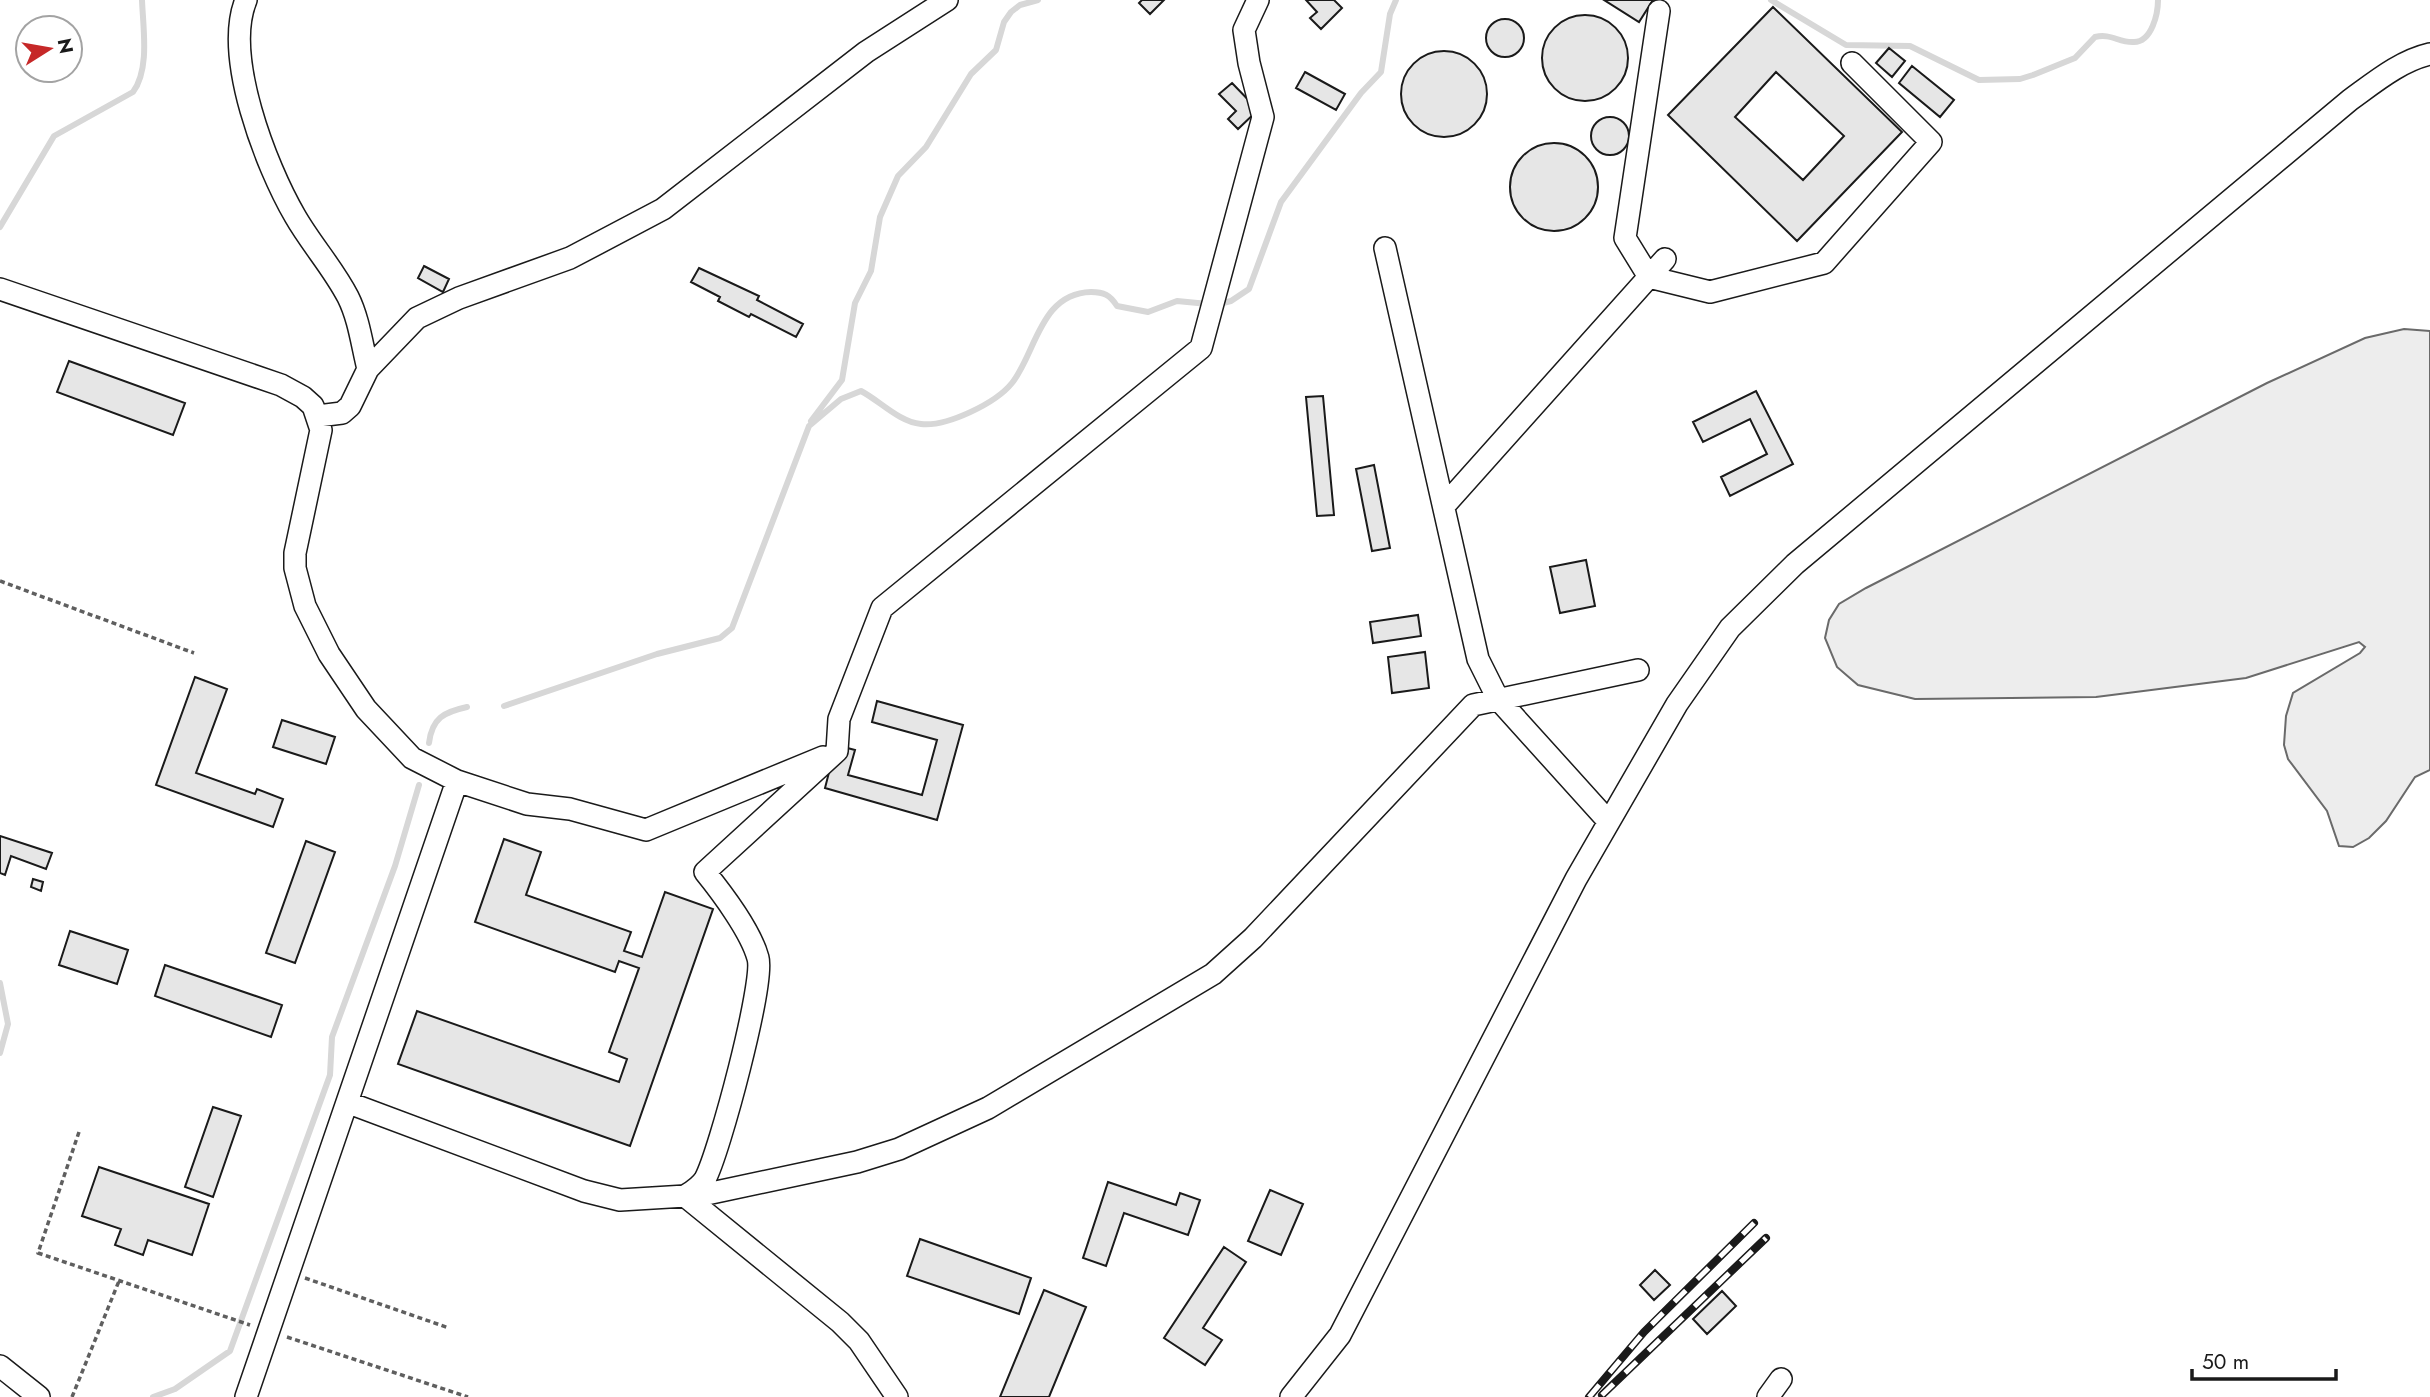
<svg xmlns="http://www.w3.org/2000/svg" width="2430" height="1397" font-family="Jost,sans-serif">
<rect width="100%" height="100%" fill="#fff"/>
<!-- built -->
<path fill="#ededed" stroke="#6a6a6a" stroke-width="2" d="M2404,329L2430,331V770L2415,777L2386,821L2369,838L2353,847L2339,846L2327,811L2288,759L2284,745L2286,716L2293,693L2360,653L2365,647L2359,642L2246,678L2096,697L1915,699L1858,685L1837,667L1825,638L1829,620L1839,604L1866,588L2267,383L2365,338Z"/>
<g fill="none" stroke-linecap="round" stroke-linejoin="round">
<!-- stream -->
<path stroke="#d7d7d7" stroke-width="6" d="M1771,0L1846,45L1910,46L1979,80L2020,79L2033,75L2075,58L2095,37C2111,33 2119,43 2134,42C2152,42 2158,13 2158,0
M0,227L54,136L133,92C150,69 143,28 142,0
M1219,304L1231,301L1249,289L1281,202L1361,93L1381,72L1390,14L1396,0
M811,421L842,380L855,303L871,271L880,217L898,176L926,147L971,74L996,50L1004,22L1011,12L1020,5L1038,0
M504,706L657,654L720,638L732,628L809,426L841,399L861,391C880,401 899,422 921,424C947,427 996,403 1012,383C1036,353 1040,293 1091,292C1104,292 1110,295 1117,306L1148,312L1177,301L1208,304
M429,743C432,718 444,712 467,707
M0,983L8,1024L0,1053
M153,1397L175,1389L230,1351L330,1075L332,1037L395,866L419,785"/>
</g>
<!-- building -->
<path fill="#e6e6e6" stroke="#1a1a1a" stroke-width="2" fill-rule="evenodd" d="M1142,0H1164L1150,14L1139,3Z
M1306,0H1334L1342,8L1321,29L1310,18L1317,12Z
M1604,0H1653L1639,22Z
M1773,7L1902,132L1797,241L1668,115ZM1776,72L1844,136L1803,180L1735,117Z
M1542 58a43 43 0 1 1 86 0a43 43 0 1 1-86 0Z
M1486 38a19 19 0 1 1 38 0a19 19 0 1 1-38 0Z
M1889,48L1905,61L1892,77L1876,63Z
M1401 94a43 43 0 1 1 86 0a43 43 0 1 1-86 0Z
M1912,66L1954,100L1940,117L1899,83Z
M1305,72L1345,94L1336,110L1296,88Z
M1232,83L1258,110L1238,129L1228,119L1236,111L1219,94Z
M1591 136a19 19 0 1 1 38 0a19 19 0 1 1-38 0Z
M1510 187a44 44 0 1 1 88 0a44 44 0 1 1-88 0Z
M424,266L449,279L443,292L418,278Z
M699,268L759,296L757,300L803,324L796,337L751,314L749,317L718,301L720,297L691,282Z
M69,361L185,403L173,435L57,392Z
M1756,391L1793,464L1730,496L1721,477L1767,454L1750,419L1703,442L1693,422Z
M1323,396L1334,515L1317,516L1306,397Z
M1374,465L1390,548L1372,551L1356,469Z
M1586,560L1595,606L1560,613L1550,567Z
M1418,615L1421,636L1373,643L1370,622Z
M1425,652L1429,688L1392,693L1388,657Z
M195,677L227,689L196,773L255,794L257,789L283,799L273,827L156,785Z
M877,701L963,725L937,820L825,788L836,745L855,750L848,775L922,795L937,740L872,722Z
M282,720L335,737L326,764L273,747Z
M0,836L52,853L46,869L11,856L5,875L0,873Z
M504,839L541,852L526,895L631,932L624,951L642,957L665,892L713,909L630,1146L398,1064L417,1011L619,1082L627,1059L609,1052L639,968L619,961L615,972L475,922Z
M306,841L335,852L295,963L266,953Z
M33,879L43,882L41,891L31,887Z
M70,931L128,950L117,984L59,965Z
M165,965L282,1005L271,1037L155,996Z
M213,1107L241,1116L213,1197L185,1187Z
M99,1167L209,1204L192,1255L148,1240L143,1255L115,1245L121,1229L82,1216Z
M1108,1182L1176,1205L1180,1193L1200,1200L1188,1235L1124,1213L1106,1266L1083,1258Z
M1270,1190L1303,1204L1281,1255L1248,1241Z
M920,1239L1031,1278L1019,1314L907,1276Z
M1224,1247L1246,1262L1203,1328L1222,1340L1205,1365L1164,1338Z
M1655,1270L1670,1285L1654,1300L1640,1285Z
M1044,1290L1086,1307L1049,1397H1000Z
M1722,1291L1736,1306L1707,1334L1693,1319Z"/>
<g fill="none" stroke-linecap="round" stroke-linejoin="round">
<!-- minor casing -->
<g stroke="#1a1a1a" stroke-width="24">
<path id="minor" d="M246,0C223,56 266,166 295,216C311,244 333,268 348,297C359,319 362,345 368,369
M1659,11L1625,238L1649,277L1710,292L1824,263L1931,142L1852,63
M1385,248L1478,659L1498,699L1609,822
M0,289L281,385L303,397L313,406L321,430L295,553V568L305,606L329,654L366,709L412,758L457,781L527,804L570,809L646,830L823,757
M318,416L342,413L350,406L368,369L417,318L459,298L570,258L663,209L866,52L947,0
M1444,506L1665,259
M349,1103L584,1191L620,1200L702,1195L857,1162L899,1149L988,1108L1213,974L1253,938L1473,705L1638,670
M0,1366L39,1397
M246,1397L457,781
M897,1397L859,1341L840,1322L685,1196C693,1191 700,1187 705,1179C719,1154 765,982 758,958C751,932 722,893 705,872L837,751L839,719L882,608L1201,348L1263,117L1249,63L1244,30L1258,0
M1291,1397L1340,1335L1576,879L1677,704L1730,628L1795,564L2350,100C2375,82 2400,61 2430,54
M1768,1397L1781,1379"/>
</g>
<!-- path -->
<path stroke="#5f5f5f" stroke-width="3.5" stroke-dasharray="5 3.5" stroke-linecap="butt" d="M0,581L194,653
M79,1132L38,1253L250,1325
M305,1278L449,1328
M287,1337L468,1397
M72,1397L119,1281"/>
<!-- minor -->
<use href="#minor" stroke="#fff" stroke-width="21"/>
<!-- rail casing -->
<g stroke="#1a1a1a" stroke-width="8">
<path id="rail" d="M1602,1395L1766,1238
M1589,1397L1644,1332L1754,1223"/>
</g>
<!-- rail -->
<use href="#rail" stroke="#fff" stroke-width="5" stroke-dasharray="16" stroke-linecap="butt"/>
</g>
<!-- north arrow -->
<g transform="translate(49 49) rotate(79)"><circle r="33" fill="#ffffff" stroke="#a3a3a3" stroke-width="2"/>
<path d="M0-5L12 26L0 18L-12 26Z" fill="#c62828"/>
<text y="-10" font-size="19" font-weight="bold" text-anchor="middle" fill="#1a1a1a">N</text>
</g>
<!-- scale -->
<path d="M2192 1369v10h144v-10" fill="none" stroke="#1a1a1a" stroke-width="3.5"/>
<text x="2202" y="1369" font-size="21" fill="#1a1a1a" stroke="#ffffff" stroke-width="5" paint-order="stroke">50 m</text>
</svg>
